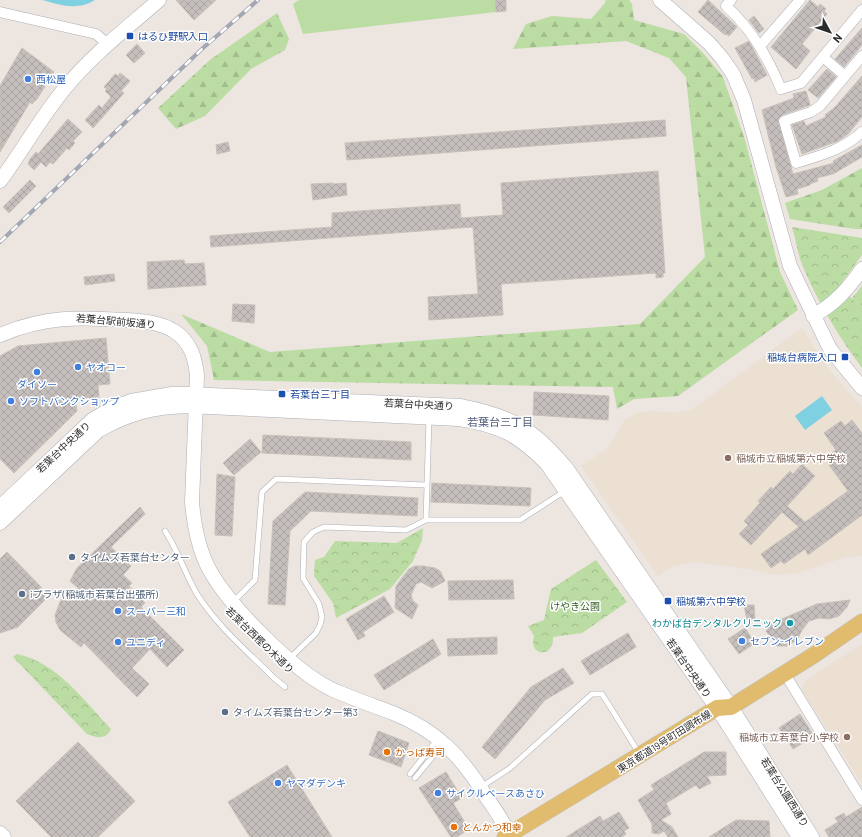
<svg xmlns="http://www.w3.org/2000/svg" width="862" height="837" font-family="Barlow,'Noto Sans JP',sans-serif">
<defs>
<pattern id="forest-firs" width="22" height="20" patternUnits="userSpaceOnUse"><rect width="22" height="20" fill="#bbdca3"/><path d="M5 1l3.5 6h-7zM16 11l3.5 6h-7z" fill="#a1bd8c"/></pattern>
<pattern id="park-crowns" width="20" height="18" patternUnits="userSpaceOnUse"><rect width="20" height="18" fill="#bbdca3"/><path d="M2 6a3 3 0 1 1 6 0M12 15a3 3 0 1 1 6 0" fill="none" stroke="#a1bd8c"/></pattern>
<pattern id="building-cross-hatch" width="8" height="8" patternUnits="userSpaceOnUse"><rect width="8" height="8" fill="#c4bfbc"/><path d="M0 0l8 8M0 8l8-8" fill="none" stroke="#a9a4a2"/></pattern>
</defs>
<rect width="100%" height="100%" fill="#ece5e0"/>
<!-- education -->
<path fill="#ebe0d1" d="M802,328L828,369L862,407V556L846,557L798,573L775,575L749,569L693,562L671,567L658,576L581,466L607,449L625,420L637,413L653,411L676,413L693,409Z
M862,644V784L802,690L804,682Z"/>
<!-- grass -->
<path fill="#bbdca3" d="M299,0H495L496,12L303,34L293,4Z"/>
<!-- forest -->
<path fill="url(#forest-firs)" d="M606,0H629L632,4L634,20L684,34L704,54L723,77L745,140L780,272L798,310L678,396L634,399L617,409L613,387L214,380L207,346L181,314L270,352L640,324L705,257L686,77L669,58L626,41L513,49L526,24L552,16L591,19L605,3Z
M277,13L289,39L285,50L251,69L205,116L176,129L158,108L211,59Z
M862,168V229H855L790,219L785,203L822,190Z
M862,286V306L852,298Z"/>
<!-- park -->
<path fill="url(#park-crowns)" d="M792,227L862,238V255L838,288L862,306V368C839,337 819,304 804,269C798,256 796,240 792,227Z
M423,528L422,540L413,561L390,589L336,618L333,603L314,576L315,560L324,557L335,541L397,543Z
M596,560L627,602L582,633L553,637C554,659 528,656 534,636L528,626L544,620L551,589Z
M17,654C58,663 83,700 111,729C106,740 97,738 87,734L13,657Z"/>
<!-- water -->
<path fill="#7fd0e1" d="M42,0H95C77,11 61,5 42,0Z
M822,396L832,410L805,430L795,416Z"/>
<!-- building -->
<path fill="url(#building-cross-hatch)" stroke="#c7c1b9" d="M176,0H216L194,20Z
M495,0H506V11L496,12Z
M708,0L737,27L729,36L726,34L725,35L698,12Z
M810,0L818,7L820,4L826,9L824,11L827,14L802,44L810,51L796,69L771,47Z
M754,16L764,29L759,33L749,20Z
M862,28V45L844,67L835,59Z
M749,41L767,75L755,82L754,78L752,79L735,48Z
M137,44L145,53L134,63L126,55Z
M22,48L54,72L37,99L32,104L30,102L0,152V86Z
M827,69L836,77L818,98L808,90Z
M120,73L130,81L121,91L124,93L93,128L85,120L99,105L102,108L111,97L105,91L107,89L104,87L115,74L118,76Z
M862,76V117L848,134L838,141L802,154L792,125L804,121L806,126L826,117L825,115L835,107Z
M806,91L810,105L782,115L778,120L793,174L834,163L833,161L862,145V157L833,174L817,178L818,181L810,184V185L797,189L798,194L786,197L776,167L762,110L794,98L793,94Z
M68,119L82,132L73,141L75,143L69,150L67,148L53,164L50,162L46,167L41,162L34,170L28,164L30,159L36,152L38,154Z
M665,120L666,136L347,160L345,143Z
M228,142L230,151L217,154L216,145Z
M658,171L665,273H663V277L656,278V273L501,284L503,315L429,320L428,297L478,294L473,227L211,247L210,236L332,227V213L460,204L461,218L503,215L501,183Z
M30,180L36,186L9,213L3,207Z
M333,183V184L346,183L347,195L313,200L311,184Z
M184,260L185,264L204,263L206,285L148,289L147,262Z
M114,274L115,281L85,285L84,277Z
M233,304L255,305L254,323L232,321Z
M106,338L110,384L98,385L99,397L75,400L77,411L14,473L0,459V356L18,346Z
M534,392L609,396L608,420L533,415Z
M852,420L862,433V515L808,555L805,549L784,564L781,561L771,568L761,554L799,527L782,512L751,545L739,534L748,525L744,521L760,503L758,501L771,487L773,489L790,471L793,474L802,464L815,476L787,506L805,522L848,491L824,458L836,450L824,433L841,421L845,426Z
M263,435L411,442V460L262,453Z
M250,439L261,452L234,475L223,463Z
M217,474L235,477L232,536L215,535Z
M432,483L531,488L530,506L431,502Z
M305,492L418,498L417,516L311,511L290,531L285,605L268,604L273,521Z
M140,507L145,514L111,547L131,566L123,575L132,583L129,586L145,603L141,607L184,650L167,667L150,649L132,668L149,684L137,697L84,643L81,647L60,630L56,622L55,615L60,602L66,595L78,588L70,581L77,568Z
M7,552L42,588L40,591L47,598L18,627L0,633V559Z
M415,566H423L435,568L440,571L445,581L432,588L421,582L416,584L411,595L413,601L418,605L412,619L395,608L396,586L409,569Z
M513,580L514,599L449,600L448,581Z
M384,596L394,612L363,632L365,636L358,640L346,619Z
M850,600L847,607L839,616L829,619L819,618L809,621L802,630L797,640L787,646H777L766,631L770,624L817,604Z
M744,605H754L755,620H747Z
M745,628L755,643L739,654L728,639Z
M628,633L636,647L590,675L581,661Z
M497,637V654L448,656L447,639Z
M433,639L441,654L384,690L374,675Z
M563,668L574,683L545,700L495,759L482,747L531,687Z
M800,714L814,736L793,749L779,728Z
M378,731L409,743L401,767L369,755Z
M78,742L135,801L98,837H51L16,801Z
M704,752H726V775L707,776L711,783L699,789L696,785L666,803L671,814L661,820L672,827L678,837H668L664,831L659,834L652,833V824L638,800L654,790L651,785Z
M287,765L332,837H250L228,802Z
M446,772L462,798L453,803L469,829L457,837H451L419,788Z
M862,807V837H829L825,830L838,822L835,818L844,813L846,817Z
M619,812L629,828L624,831L626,834L622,837H566L600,816L603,821Z
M736,820L769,821L770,837H709Z"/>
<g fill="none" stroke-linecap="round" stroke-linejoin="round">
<!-- lane casing -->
<g stroke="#acafb6" stroke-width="6">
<path id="lane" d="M426,520L429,418
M165,531C178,550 185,574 197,594C217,626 248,652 274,678L285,687
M233,602L255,580L262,492L276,479L426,485
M290,658L316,633L320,625L322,617L319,604L303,578L304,542L313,532L324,527L406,530L426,520H520L565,491
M410,774L433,745
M415,778L439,749
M481,787L510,768L592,694H602L639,753"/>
</g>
<!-- street casing -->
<g stroke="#acafb6" stroke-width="11">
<path id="street" d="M731,0L726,6C752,29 768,57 781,89L801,83L862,10
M0,12L96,34L109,45
M760,46L800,0
M862,56L820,106L811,112L784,121L796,163C820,156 844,149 862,132
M823,57L845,76
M785,674L862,800"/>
</g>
<!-- secondary casing -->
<g stroke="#acafb6" stroke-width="15">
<path id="secondary" d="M660,0L709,43L722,58L733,74L744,100L790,266L830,349L862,388
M0,181C23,150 41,117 65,88C92,55 127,28 159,0
M813,316C836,303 847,290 862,269
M0,335C45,316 78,317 126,320C142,321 160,322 174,331C190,341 195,357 197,375L192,502C194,525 198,548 209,569C229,606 293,670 331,689C351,698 372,705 393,713C438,731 462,757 487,798C495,810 505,823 510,837
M0,507L92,420L112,408L131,401L172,394H188L461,406C512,416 534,429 567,469L731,707L812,837
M0,523L99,430C130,413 153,407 188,406L459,419C499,425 519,435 547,464L723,717L799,837
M0,833L4,837"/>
</g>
<!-- primary casing -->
<g stroke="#c4c4c4" stroke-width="17">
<path id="primary" d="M505,837L717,708L731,707L814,655L862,622"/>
</g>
<!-- lane -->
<use href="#lane" stroke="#fff" stroke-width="5"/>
<!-- street -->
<use href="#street" stroke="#fff" stroke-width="10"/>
<!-- secondary -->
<use href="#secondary" stroke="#fff" stroke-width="14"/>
<!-- primary -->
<use href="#primary" stroke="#e1bc6f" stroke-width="16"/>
<!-- rail casing -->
<g stroke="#a3a7b3" stroke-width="4">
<path id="rail" d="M0,242L203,48L258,0"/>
</g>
<!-- rail -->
<use href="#rail" stroke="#fff" stroke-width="2.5" stroke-dasharray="8" stroke-linecap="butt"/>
</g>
<!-- markers -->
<g fill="#1a4fb4" stroke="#fff" stroke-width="1.5">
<rect x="126" y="32" width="8" height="8" rx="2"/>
<rect x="841" y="353" width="8" height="8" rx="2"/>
<rect x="278" y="390" width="8" height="8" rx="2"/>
<rect x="664" y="597" width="8" height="8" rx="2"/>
</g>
<g fill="#3f7fe0" stroke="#fff" stroke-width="1.5">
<circle cx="28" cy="79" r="4"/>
<circle cx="78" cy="367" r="4"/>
<circle cx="37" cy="372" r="4"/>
<circle cx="11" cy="401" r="4"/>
<circle cx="118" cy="611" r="4"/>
<circle cx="742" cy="641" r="4"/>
<circle cx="118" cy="642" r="4"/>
<circle cx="278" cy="783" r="4"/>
<circle cx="438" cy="793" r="4"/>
</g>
<g fill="#8d6e63" stroke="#fff" stroke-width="1.5">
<circle cx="728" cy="458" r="4"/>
<circle cx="847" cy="737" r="4"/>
</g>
<g fill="#5c6f8a" stroke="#fff" stroke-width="1.5">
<circle cx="72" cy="557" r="4"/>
<circle cx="22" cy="594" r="4"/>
<circle cx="225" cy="712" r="4"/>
</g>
<circle fill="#0f9aa8" stroke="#fff" stroke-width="1.5" cx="790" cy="623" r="4"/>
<g fill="#e8710a" stroke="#fff" stroke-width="1.5">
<circle cx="387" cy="752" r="4"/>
<circle cx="454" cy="827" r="4"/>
</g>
<g text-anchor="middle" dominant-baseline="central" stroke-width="3" stroke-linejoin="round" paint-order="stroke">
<!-- transit labels -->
<g font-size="10" fill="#164399" stroke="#fff" text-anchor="start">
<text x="138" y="36">はるひ野駅入口</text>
<text x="837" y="357" text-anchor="end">稲城台病院入口</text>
<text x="290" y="394">若葉台三丁目</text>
<text x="676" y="601">稲城第六中学校</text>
</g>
<!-- shop labels -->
<g font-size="10" fill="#366cbe" stroke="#fff" text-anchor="start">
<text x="36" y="79">西松屋</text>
<text x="86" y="367">ヤオコー</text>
<text x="37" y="384" text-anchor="middle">ダイソー</text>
<text x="19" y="401">ソフトバンクショップ</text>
<text x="126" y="611">スーパー三和</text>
<text x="750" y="641">セブン-イレブン</text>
<text x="126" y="642">ユニディ</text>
<text x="286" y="783">ヤマダデンキ</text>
<text x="446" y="793">サイクルベースあさひ</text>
</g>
<!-- street labels -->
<g font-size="10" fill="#2c2c2c" stroke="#fff">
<text transform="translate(116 321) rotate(5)">若葉台駅前坂通り</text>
<text transform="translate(419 404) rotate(3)">若葉台中央通り</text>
<text transform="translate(63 447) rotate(-43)">若葉台中央通り</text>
<text transform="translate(260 640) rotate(44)">若葉台西樫の木通り</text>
<text transform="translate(689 668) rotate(55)">若葉台中央通り</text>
<text transform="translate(664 741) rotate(-32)">東京都道19号町田調布線</text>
<text transform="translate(785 792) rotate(58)">若葉台公園西通り</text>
</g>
<!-- education labels -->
<g font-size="10" fill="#785e54" stroke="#fff" text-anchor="start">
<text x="736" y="458">稲城市立稲城第六中学校</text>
<text x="839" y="737" text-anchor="end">稲城市立若葉台小学校</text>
</g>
<!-- service labels -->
<g font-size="10" fill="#4e5e75" stroke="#fff" text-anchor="start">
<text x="80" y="557">タイムズ若葉台センター</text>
<text x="30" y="594">iプラザ(稲城市若葉台出張所)</text>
<text x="233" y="712">タイムズ若葉台センター第3</text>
</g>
<!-- park labels -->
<g font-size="10" fill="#356123" stroke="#fff">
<text x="575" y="606">けやき公園</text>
</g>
<!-- culture labels -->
<g font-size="10" fill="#0d838f" stroke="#fff" text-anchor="end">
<text x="782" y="623">わかば台デンタルクリニック</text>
</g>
<!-- food labels -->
<g font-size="10" fill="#c56008" stroke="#fff" text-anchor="start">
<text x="395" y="752">かっぱ寿司</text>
<text x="462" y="827">とんかつ和幸</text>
</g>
<!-- neighbourhood labels -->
<g font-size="11" fill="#515b77" stroke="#fff">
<text x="500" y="421">若葉台三丁目</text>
</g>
</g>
<!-- north arrow -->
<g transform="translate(830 32) rotate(130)" stroke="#ffffff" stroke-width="3" paint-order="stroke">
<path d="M0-3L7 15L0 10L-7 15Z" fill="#2c2c2c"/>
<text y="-6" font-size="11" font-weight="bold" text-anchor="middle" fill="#2c2c2c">N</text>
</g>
</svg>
